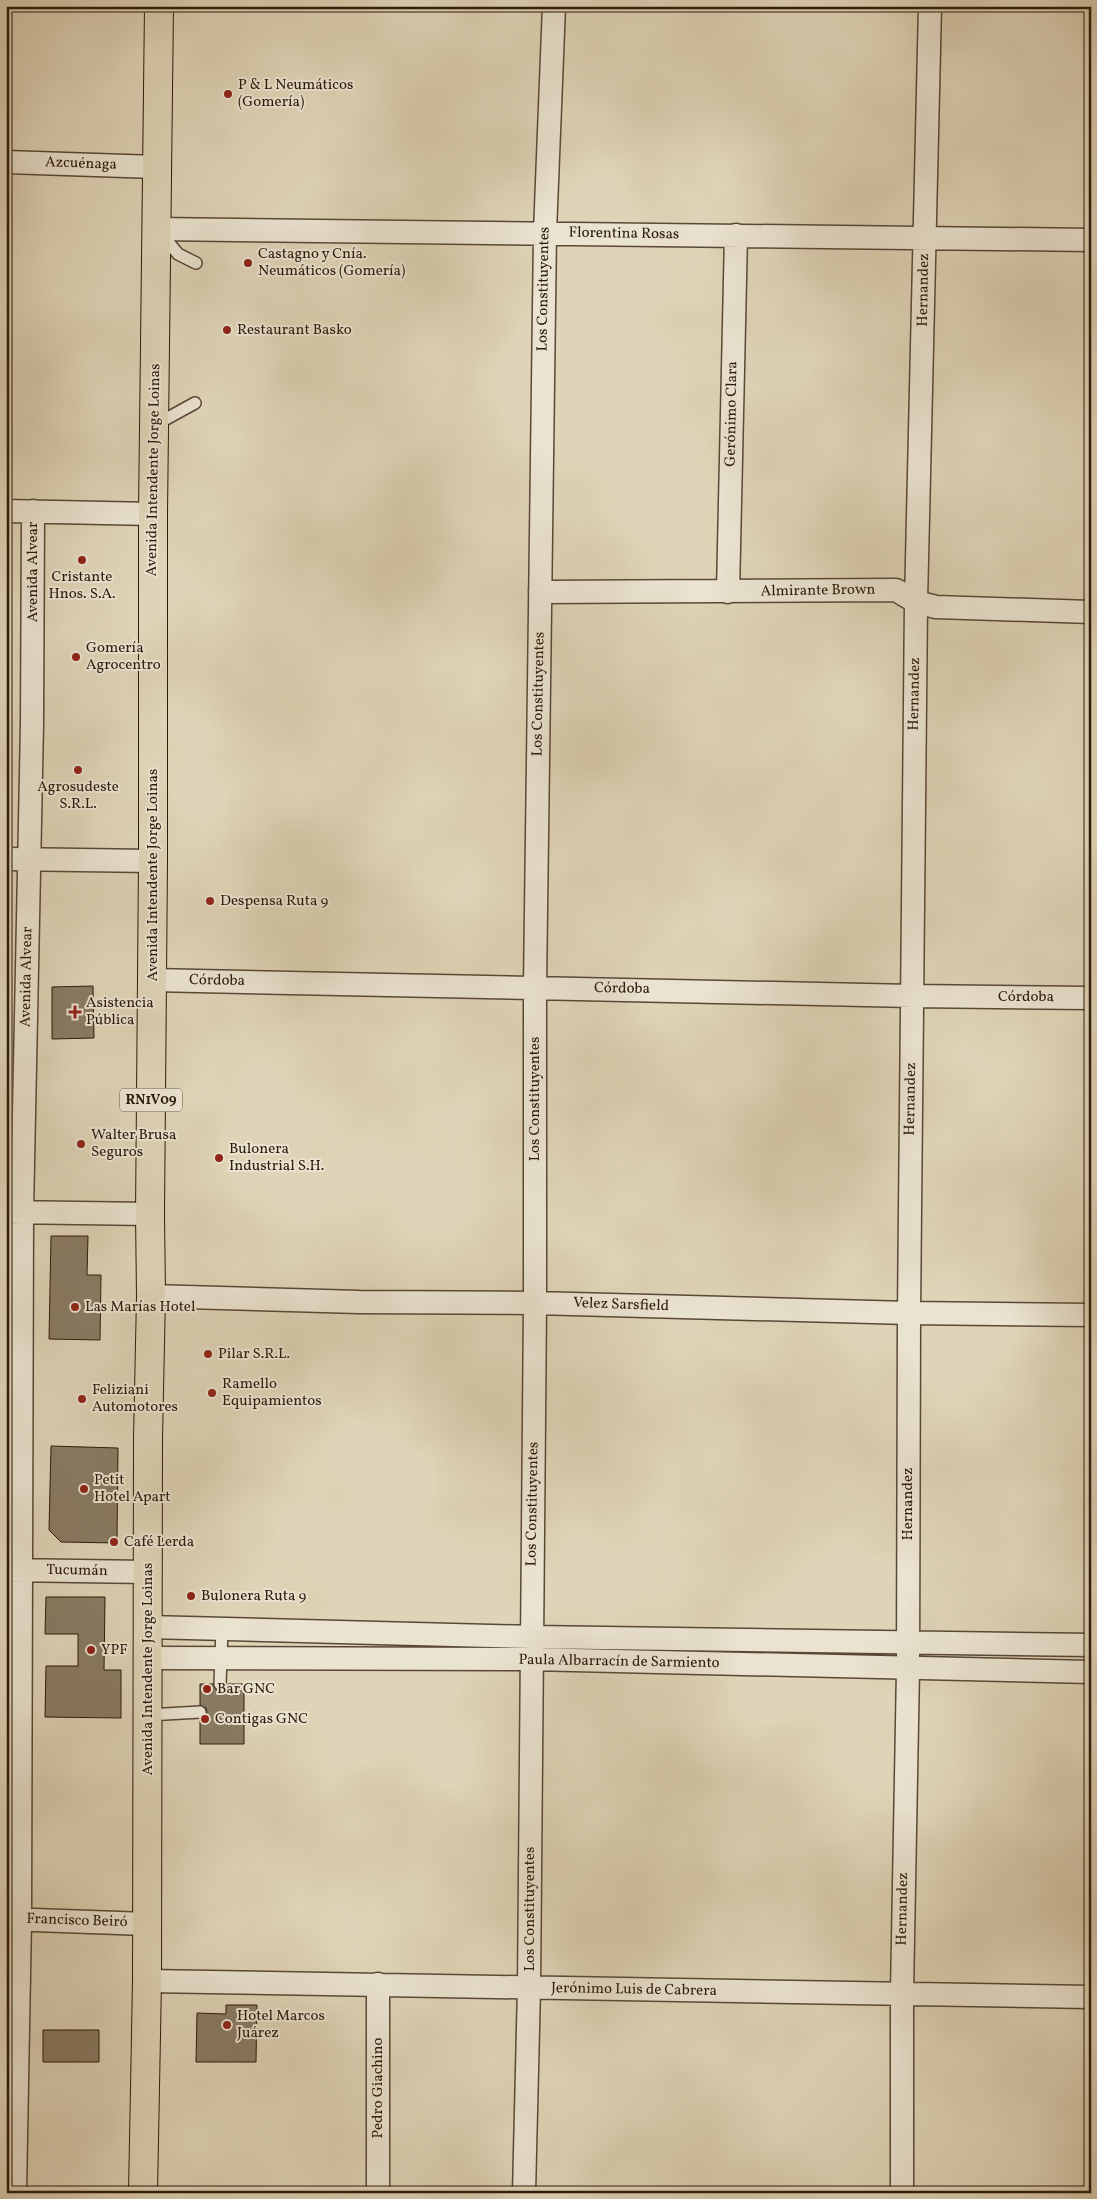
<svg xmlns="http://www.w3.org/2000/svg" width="1097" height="2199" font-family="Vollkorn,serif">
<rect width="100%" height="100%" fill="#dfd4b7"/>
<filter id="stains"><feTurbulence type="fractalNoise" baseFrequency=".004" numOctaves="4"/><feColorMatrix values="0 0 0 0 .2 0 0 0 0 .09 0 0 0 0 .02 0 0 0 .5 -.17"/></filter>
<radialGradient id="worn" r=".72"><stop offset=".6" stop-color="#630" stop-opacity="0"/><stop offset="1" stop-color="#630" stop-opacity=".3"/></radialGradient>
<!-- building -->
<path fill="#897b64" stroke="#2c1a0b" d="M93,986L94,1038L52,1039V987Z
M51,1236H88L87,1275H101L100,1340L49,1339Z
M51,1446L118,1448L117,1543L61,1542L49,1530Z
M46,1597H105L104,1670H121V1718L45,1717L46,1666H78V1634H45Z
M200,1684H213L216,1690L220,1691L226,1688L228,1684H244V1744H200V1719L204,1718L207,1712L206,1708L200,1705Z
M226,2005H257L256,2062H196L197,2013L226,2014Z
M43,2030H99V2062H43Z"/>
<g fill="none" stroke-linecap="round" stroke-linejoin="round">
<!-- service casing -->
<g stroke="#594836" stroke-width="14">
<path id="service" d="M160,232L178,254L196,263
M155,425L195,403
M220,1684L222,1629
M148,1715L200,1712"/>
</g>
<!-- minor casing -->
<g stroke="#594836" stroke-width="25">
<path id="minor" d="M6,162L156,167
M157,229L1091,240
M6,511L153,514
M540,592L896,590L916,602L936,607L1091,612
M728,592L736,235
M6,859L153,861
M152,980L912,996L1091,998
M7,1212L150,1214
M151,1296L359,1302L535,1303L909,1313L1091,1315
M6,1570L148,1572
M148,1627L532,1637L1091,1645
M148,1658L531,1659L1091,1672
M6,1919L147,1924
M147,1981L1091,1997
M378,1984V2193
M15,2193L20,1919L22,1212L32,724L33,511
M524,2193L529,1988L535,1303V987L545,232L554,6
M902,2193V1993L908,1669L909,1313L916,602L930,6"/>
</g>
<!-- primary casing -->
<g stroke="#2c1a0b" stroke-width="30">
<path id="primary" d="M143,2193L147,1981L148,1439L151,1296L150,1214L153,861V514L159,6"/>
</g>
<!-- service -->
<use href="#service" stroke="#eae3d0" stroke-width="11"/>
<!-- minor -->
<use href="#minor" stroke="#eae3d0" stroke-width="22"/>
<!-- primary -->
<use href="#primary" stroke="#dfd4b7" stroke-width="28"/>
</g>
<!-- markers -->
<g fill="#8f2418" stroke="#eae3d0" stroke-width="2">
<circle cx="228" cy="94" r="5"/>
<circle cx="248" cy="263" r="5"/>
<circle cx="227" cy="330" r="5"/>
<circle cx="82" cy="560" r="5"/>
<circle cx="76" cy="657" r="5"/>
<circle cx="78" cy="770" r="5"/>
<circle cx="210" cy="901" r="5"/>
<path d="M72.5 1004.5h5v5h5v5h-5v5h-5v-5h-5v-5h5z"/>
<circle cx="81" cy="1144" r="5"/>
<circle cx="219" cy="1158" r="5"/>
<circle cx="75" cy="1307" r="5"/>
<circle cx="208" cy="1354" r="5"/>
<circle cx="212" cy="1393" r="5"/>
<circle cx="82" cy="1399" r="5"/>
<circle cx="84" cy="1489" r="5"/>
<circle cx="114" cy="1542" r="5"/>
<circle cx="191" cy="1596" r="5"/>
<circle cx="91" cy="1650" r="5"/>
<circle cx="207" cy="1689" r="5"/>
<circle cx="205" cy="1719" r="5"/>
<circle cx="227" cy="2025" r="5"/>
</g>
<g text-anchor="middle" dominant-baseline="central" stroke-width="4" stroke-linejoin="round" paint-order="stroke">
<!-- shield labels -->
<rect fill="#eae3d0" stroke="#655646" stroke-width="1" x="120" y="1088.5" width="62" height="23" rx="4"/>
<g font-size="14" font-weight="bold" fill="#2c1a0b">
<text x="151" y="1100">RN1V09</text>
</g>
<!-- poi labels -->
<g font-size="15" fill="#2c1a0b" stroke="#eae3d0" text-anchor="start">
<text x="238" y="85">P &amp; L Neumáticos<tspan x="238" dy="17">(Gomería)</tspan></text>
<text x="258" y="254">Castagno y Cnía.<tspan x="258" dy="17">Neumáticos (Gomería)</tspan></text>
<text x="237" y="330">Restaurant Basko</text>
<text x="82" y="577" text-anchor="middle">Cristante<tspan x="82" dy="17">Hnos. S.A.</tspan></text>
<text x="86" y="648">Gomería<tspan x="86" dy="17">Agrocentro</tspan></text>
<text x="78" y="787" text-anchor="middle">Agrosudeste<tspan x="78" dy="17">S.R.L.</tspan></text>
<text x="220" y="901">Despensa Ruta 9</text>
<text x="86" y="1003">Asistencia<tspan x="86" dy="17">Pública</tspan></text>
<text x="91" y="1135">Walter Brusa<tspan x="91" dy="17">Seguros</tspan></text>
<text x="229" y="1149">Bulonera<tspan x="229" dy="17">Industrial S.H.</tspan></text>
<text x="85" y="1307">Las Marías Hotel</text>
<text x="218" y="1354">Pilar S.R.L.</text>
<text x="222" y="1384">Ramello<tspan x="222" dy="17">Equipamientos</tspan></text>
<text x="92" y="1390">Feliziani<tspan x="92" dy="17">Automotores</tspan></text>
<text x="94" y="1480">Petit<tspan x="94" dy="17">Hotel Apart</tspan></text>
<text x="124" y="1542">Café Lerda</text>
<text x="201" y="1596">Bulonera Ruta 9</text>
<text x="101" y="1650">YPF</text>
<text x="217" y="1689">Bar GNC</text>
<text x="215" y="1719">Contigas GNC</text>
<text x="237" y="2016">Hotel Marcos<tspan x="237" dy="17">Juárez</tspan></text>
</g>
<!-- street labels -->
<g font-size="15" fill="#2c1a0b" stroke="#eae3d0">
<text transform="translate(81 164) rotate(2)">Azcuénaga</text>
<text transform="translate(624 234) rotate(1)">Florentina Rosas</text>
<text transform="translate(544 289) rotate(-89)">Los Constituyentes</text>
<text transform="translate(924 290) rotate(-89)">Hernandez</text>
<text transform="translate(732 414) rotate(-89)">Gerónimo Clara</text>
<text transform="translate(154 470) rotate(-89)">Avenida Intendente Jorge Loinas</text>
<text transform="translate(33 572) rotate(-90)">Avenida Alvear</text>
<text transform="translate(818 591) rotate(-1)">Almirante Brown</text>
<text transform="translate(539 694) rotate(-89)">Los Constituyentes</text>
<text transform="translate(915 694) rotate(-89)">Hernandez</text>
<text transform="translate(153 875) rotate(-90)">Avenida Intendente Jorge Loinas</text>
<text transform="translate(27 977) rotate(-89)">Avenida Alvear</text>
<text transform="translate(217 981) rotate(1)">Córdoba</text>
<text transform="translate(622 989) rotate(1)">Córdoba</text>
<text x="1026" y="997">Córdoba</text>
<text transform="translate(535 1099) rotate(-90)">Los Constituyentes</text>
<text transform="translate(911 1099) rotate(-89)">Hernandez</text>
<text transform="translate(621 1305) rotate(2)">Velez Sarsfield</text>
<text transform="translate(533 1504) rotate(-89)">Los Constituyentes</text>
<text transform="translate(908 1504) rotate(-90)">Hernandez</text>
<text transform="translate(77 1571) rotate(1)">Tucumán</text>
<text transform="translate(619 1662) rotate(1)">Paula Albarracín de Sarmiento</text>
<text transform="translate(148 1669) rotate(-90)">Avenida Intendente Jorge Loinas</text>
<text transform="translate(530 1909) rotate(-90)">Los Constituyentes</text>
<text transform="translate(903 1909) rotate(-89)">Hernandez</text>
<text transform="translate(77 1921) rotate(2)">Francisco Beiró</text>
<text transform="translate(634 1990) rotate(1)">Jerónimo Luis de Cabrera</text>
<text transform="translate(378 2088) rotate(-90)">Pedro Giachino</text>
</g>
</g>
<!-- margin -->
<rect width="1097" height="2199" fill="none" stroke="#dfd4b7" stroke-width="25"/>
<rect x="8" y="8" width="1082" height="2184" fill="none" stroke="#2c1a0b" stroke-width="2.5"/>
<rect x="12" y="12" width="1072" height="2174" fill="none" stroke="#2c1a0b"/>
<rect width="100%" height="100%" filter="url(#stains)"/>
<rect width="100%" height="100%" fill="url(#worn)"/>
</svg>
